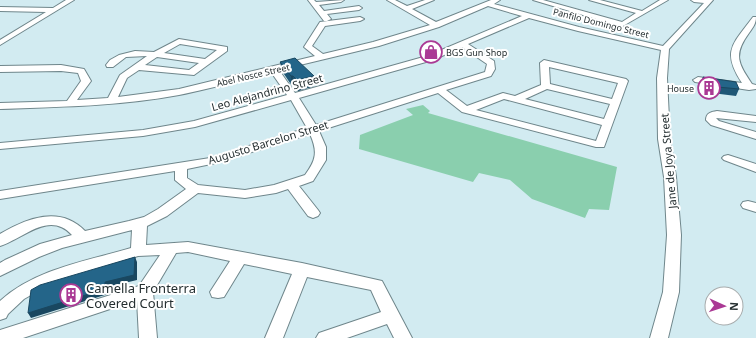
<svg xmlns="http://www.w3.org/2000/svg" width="756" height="338" font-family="'Noto Sans',sans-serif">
<rect width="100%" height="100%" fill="#d2ebf1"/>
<!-- green -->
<path fill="#8acfae" d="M423,105L430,111L428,113L617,167L609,210L589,209L585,218L532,199L510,180L479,173L473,182L359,149L360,135L413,115L406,109Z"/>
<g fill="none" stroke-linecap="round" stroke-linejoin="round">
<!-- minor casing -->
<g stroke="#6f868b" stroke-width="2">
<path id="minor" d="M66,0H74L0,45V40L46,12L0,11V7L53,8Z
M308,0H314L316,2L344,0L341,2L319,5L324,11L359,6L362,8L359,10L327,14L331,19L327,21H324Z
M387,0H395L407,6L425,0H434L412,9L436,22L491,0H500L494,4L579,27L663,46L704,3L694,2L691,0H713L669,49L667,78L670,139L676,177L681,235L679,292L668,338H650L663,292L667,235L664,177L658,139L657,78L661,50L578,31L529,18L468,44L494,61L495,69L491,76L446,90L467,106L503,93L515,96L541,85L540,63L544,60L626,79L628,81L604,147H596L462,112L438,93L319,131L326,147V160L313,181L299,186L318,210L320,213L318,216L313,218L308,216L288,189L276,193L245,198L198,193L167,216L147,226L146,245L188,242L302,263L382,281L412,338H394L387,324L347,338H316L319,333L381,312L371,290L307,277L283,338H265L292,274L244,264L224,297L218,298L212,297L210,292L230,261L188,252L176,253L153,292L157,338H139L137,300L23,338H0V330L139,286L160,255L138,256L54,282L24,299L8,314L6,318L0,320V301C35,269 87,261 131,248L132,230L62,248L39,257L0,276V263L5,260L40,244L72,235C49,210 23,239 0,246V234C27,218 60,205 85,231L129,221L144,217L158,209L186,189L175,180V171L0,199V191L210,158L307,128L291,100L195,127L143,136L0,149V143L143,130L194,121L287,95L271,72C241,80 210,89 179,95C120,106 60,107 0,109V103L67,101L81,81L78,73L61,71L0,72V66L61,65L84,69L91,81L77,100L108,98L120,75L147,56L126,57L113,67H107L106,65L110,60L119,55L135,51L154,52L179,39L227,47V51L194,75L139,70L127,78L118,97L179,89L315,56L304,47L320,22L360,17L364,19L360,21L325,26L312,46L323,54L373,42L430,25ZM488,6L522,16L427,56L295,93L279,70L379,46L439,27ZM180,44L217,50L205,59L164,53ZM462,47L487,64L485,72L316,125L299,98L433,60ZM157,57L199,63L189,70L145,65ZM549,67L618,83L612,99L550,84ZM547,89L610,104L604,119L525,99ZM504,99L602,125L596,141L476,110ZM310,134C318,152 316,160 305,175L274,185L245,190L198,185L187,178V169L216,163Z
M533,0H543L622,22L636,13L589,0H600L642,11L660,0H668L616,30L612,28L616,25Z
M753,17H756C756,24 753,27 749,33C733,55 738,63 752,84L756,85V89L749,90L695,82L693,80L698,77L742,83C721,51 733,44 753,17Z
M717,111L756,116V122L716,118L719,121L756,132V139L711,125L706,120C706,113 711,112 717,111Z
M728,155L756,164V172L724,160L722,158L724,156Z
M748,201L756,203V212L743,208L741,205L743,202Z"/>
</g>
<!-- minor -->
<use href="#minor" fill="#fff" fill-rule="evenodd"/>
</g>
<!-- wall -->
<path fill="#1f5776" d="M280,62L314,86L298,91L294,86H292L282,71Z
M703,77L739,89L736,96L704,92L700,84Z"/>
<!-- shaded-wall -->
<path fill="#194760" d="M291,76H293L294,86H292Z
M314,76V86L298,91L297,80Z
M135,257L137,262V280L108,287V294L31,318L28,313L105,282Z"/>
<!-- building -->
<path fill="#246589" stroke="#194760" d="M295,58L314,76L297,80L293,76H291L280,62Z
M703,77L736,82L739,89L707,86Z
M135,257L134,275L105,282V289L28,313L31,290L40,285Z"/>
<!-- icons -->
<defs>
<g id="shop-ring" transform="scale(1.15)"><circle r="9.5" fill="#fff" stroke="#aa3994" stroke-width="1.5"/><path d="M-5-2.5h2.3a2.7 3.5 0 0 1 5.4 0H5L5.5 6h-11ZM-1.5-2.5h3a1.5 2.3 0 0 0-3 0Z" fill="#aa3994"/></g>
<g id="building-ring" transform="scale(1.15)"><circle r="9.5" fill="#fff" stroke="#aa3994" stroke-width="1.5"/><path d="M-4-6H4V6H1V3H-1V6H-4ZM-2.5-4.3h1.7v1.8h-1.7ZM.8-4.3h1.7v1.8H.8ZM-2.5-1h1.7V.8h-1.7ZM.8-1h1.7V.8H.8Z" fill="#aa3994"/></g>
</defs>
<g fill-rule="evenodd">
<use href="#shop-ring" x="431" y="52"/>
<use href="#building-ring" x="709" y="88"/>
<use href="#building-ring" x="71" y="295"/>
</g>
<g text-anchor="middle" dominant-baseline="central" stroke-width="4" stroke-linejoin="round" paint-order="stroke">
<!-- far-street labels -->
<g font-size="9" fill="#252f31" stroke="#fff">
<text transform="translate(601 23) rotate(14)">Panfilo Domingo Street</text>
<text transform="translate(253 75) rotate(-13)">Abel Nosce Street</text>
</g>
<!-- far-poi labels -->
<g font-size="9" fill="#252f31" stroke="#fff" text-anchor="start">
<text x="446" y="52">BGS Gun Shop</text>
<text x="694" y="88" text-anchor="end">House</text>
</g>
<!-- street labels -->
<g font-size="11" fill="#252f31" stroke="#fff">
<text transform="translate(267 92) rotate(-15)">Leo Alejandrino Street</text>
<text transform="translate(268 142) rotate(-17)">Augusto Barcelon Street</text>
<text transform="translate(668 161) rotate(-95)">Jane de Joya Street</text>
</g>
<!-- near-poi labels -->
<g font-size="13" fill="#252f31" stroke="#fff" text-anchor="start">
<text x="86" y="288">Camella Fronterra<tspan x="86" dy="15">Covered Court</tspan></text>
</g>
</g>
<!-- north arrow -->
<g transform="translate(724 306) rotate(93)"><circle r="19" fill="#ffffff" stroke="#a8acad"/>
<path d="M0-3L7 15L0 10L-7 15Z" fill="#aa3994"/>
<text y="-6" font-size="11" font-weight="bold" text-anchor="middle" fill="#252f31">N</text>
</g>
</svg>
